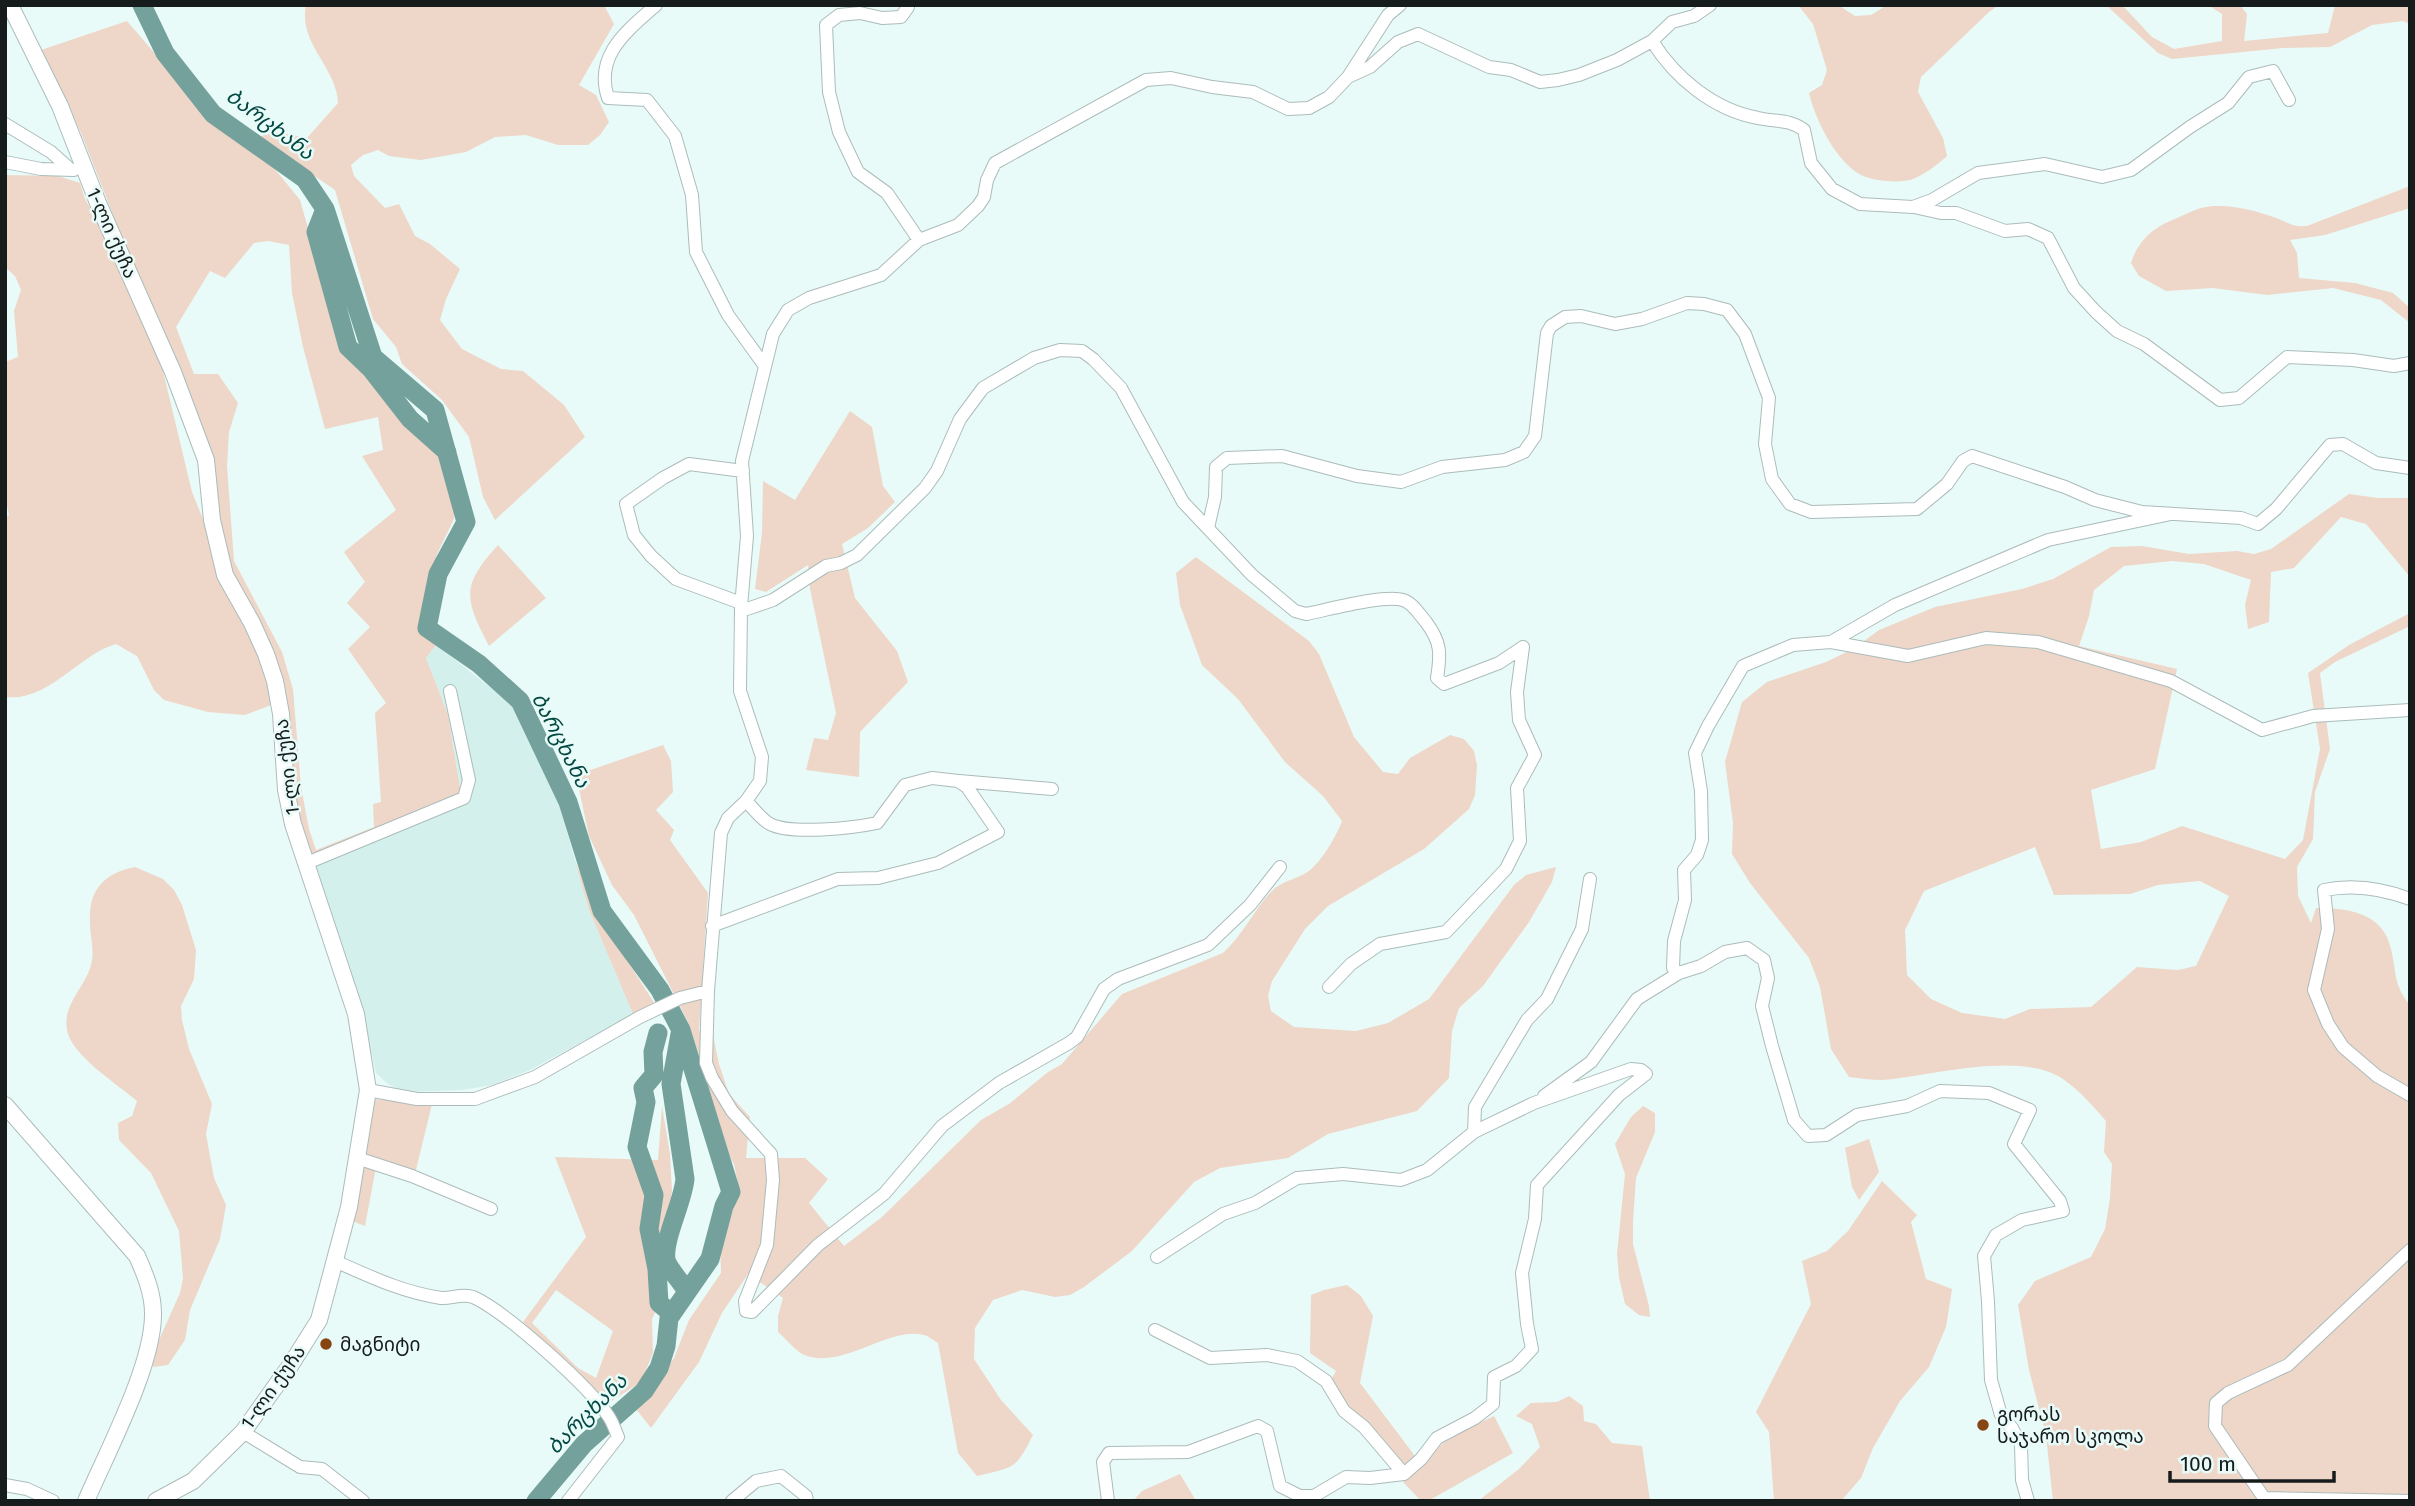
<svg xmlns="http://www.w3.org/2000/svg" width="2415" height="1506" font-family="'Fira Sans','Noto Sans Georgian',sans-serif">
<rect width="100%" height="100%" fill="#e9fbf8"/>
<!-- built -->
<path fill="#d4f0ec" d="M436,645L513,705L560,807L589,910L633,1014L530,1070L492,1085L462,1090L405,1092L388,1084L376,1073L364,1020L312,867L463,805L448,715L426,658Z"/>
<!-- green -->
<path fill="#eed6c8" fill-rule="evenodd" d="M306,5H604L614,24L579,85L596,95L609,122L600,135L588,145H558L526,135L495,137L466,152L421,160L389,156L378,150L363,155L351,165L354,176L385,208L399,204L415,236L430,244L460,269L446,299L440,320L462,349L501,369L523,371L564,405L585,437L495,520L483,497L469,437L442,400L402,364L396,347L373,319L335,190L272,147L261,136L277,132L307,138L338,103C337,67 298,44 306,5Z
M1798,5H1838L1855,16L1871,15L1887,5H1999L1989,12L1921,77L1918,92L1943,138L1947,156C1937,165 1923,176 1910,180C1897,183 1873,181 1861,175C1836,162 1815,119 1809,93L1822,85L1827,70L1813,24Z
M2106,5H2122L2152,37L2174,49L2222,41V14L2208,5H2240L2247,14L2244,41L2328,33L2335,5H2410V24L2403,21L2372,25L2330,47L2283,48L2172,59L2158,53Z
M127,21L212,120L274,168L300,200L343,351L367,374L408,425L442,455L454,494V519L437,554L421,621L422,633L436,645L426,658L448,715L461,794L309,856L290,785L285,687L274,656L230,572L221,543L212,461L163,328L125,245L81,133L41,50ZM268,241L289,245L292,293L303,347L325,429L378,417L383,450L362,456L396,510L344,552L365,582L347,603L370,627L348,649L386,703L375,713L381,802L373,804L374,827L316,850L309,829L301,787L293,689L282,652L234,561L227,466L229,432L238,403L218,374H194L176,327L210,271L225,278L254,243Z
M5,175L58,176L80,183L85,199L111,244L156,342L192,492L261,662L274,704L245,715L208,712L164,700L154,690L137,656L116,644C78,655 49,702 5,697V519L9,515L5,497V362L18,357L14,311L21,290L15,276L5,267Z
M2410,186V208L2325,235L2290,240L2297,253L2299,278L2355,283L2393,293L2410,308V323L2381,300L2333,288L2267,295L2213,288L2166,291L2139,276L2131,263C2137,243 2151,229 2170,221C2180,217 2191,211 2201,208C2223,202 2255,210 2276,218C2290,223 2291,227 2307,226Z
M850,411L872,427L883,486L895,502L868,528L842,544L855,598L897,651L908,682L860,732L859,777L806,770L814,738L828,740L836,713L810,589L808,565L766,592L755,589L762,533L763,481L795,500Z
M2349,494L2378,498H2410V577L2366,524L2341,517L2294,568L2271,572L2269,622L2248,629L2245,605L2251,580L2204,564L2172,561L2124,566L2094,590L2089,616L2079,646L2177,669L2155,769L2091,790L2101,849L2141,842L2182,826L2285,859L2303,840L2320,749L2308,673L2349,645L2410,613V626L2335,662L2320,673L2330,749L2315,792L2313,839L2297,867L2298,896L2311,923L2316,908C2347,908 2383,912 2391,949C2397,974 2393,984 2410,1005V1501H2053L2046,1435L2029,1370L2018,1305L2035,1281L2091,1257L2105,1229L2110,1198L2112,1164L2104,1152L2106,1121C2093,1106 2080,1091 2063,1079C2019,1050 1932,1076 1882,1080C1871,1080 1860,1078 1849,1077L1831,1049L1820,987L1809,958L1750,883L1732,854L1733,823L1725,762L1742,702L1767,682L1826,662L1853,649L1879,630L1935,607L2022,589L2053,579L2111,547L2142,546L2189,554L2237,551L2254,554L2271,549ZM2035,847L2054,895L2130,894L2158,885L2200,881L2229,896L2196,966L2178,970L2137,967L2091,1007L2030,1009L2005,1019L1962,1013L1931,999L1907,975L1905,930L1924,891Z
M498,545L546,598L489,646C464,598 461,586 498,545Z
M1196,557L1309,641L1319,654L1354,737L1383,772L1398,774L1410,758L1450,735L1464,739L1474,751L1477,765L1475,795L1469,809L1424,849L1328,906L1305,929L1272,981L1268,996L1271,1011L1294,1027L1356,1031L1388,1023L1429,999L1514,885L1526,875L1556,867L1552,882L1529,922L1483,986L1459,1008L1452,1031L1449,1078L1417,1111L1328,1134L1288,1158L1220,1168L1194,1182L1132,1251L1084,1287L1070,1295L1055,1297L1022,1290L993,1300L975,1328L974,1359L1001,1400L1033,1435C1015,1470 1015,1467 977,1476L958,1453L938,1343C934,1341 929,1336 924,1335C887,1326 841,1372 802,1354C794,1349 785,1338 778,1332V1316L783,1298L748,1274L722,1313L699,1362L651,1428L636,1409L674,1358L689,1320L721,1273L720,1242L729,1223L739,1188L734,1164L718,1136L705,1095L698,1053L688,1022L634,915L612,885L589,836L576,775L663,745L671,761L673,792L656,810L674,830L670,840L708,893L699,1031L713,1035L719,1064L729,1094L750,1117L746,1158H805L828,1179L809,1203L844,1246L882,1217L981,1120L1009,1104L1048,1072L1062,1064L1122,994L1223,953C1243,935 1253,911 1271,892C1282,880 1296,880 1309,871C1322,861 1337,835 1342,821L1323,796L1285,762L1238,699L1202,665L1180,605L1176,573Z
M575,861L599,917L655,1004L633,1014L589,910Z
M135,867L163,879L174,890L182,905L196,950L194,979L181,1006L182,1020L189,1049L212,1104L206,1134L214,1178L226,1205L220,1239L190,1310L185,1340L168,1365L153,1367L154,1351L180,1293L183,1278L179,1231L151,1173L119,1140L118,1123L132,1116L137,1101C118,1085 75,1057 68,1034C60,1006 84,990 91,965C95,951 90,937 90,923C88,890 104,873 135,867Z
M373,1099L432,1104L415,1174L377,1162L365,1226L352,1221Z
M662,1106L670,1154L672,1191L668,1217L659,1249L665,1293L652,1319L653,1353L641,1382L607,1404L523,1322L586,1237L555,1157L658,1160ZM556,1290L613,1331L596,1378L578,1368L532,1323Z
M1643,1106L1655,1113V1132L1636,1178L1633,1221V1244L1649,1306L1650,1317L1639,1315L1625,1304L1619,1277L1617,1254L1625,1174L1615,1144L1631,1117Z
M1869,1139L1879,1172L1859,1200L1852,1187L1845,1148Z
M1882,1181L1917,1215L1911,1222L1926,1279L1952,1289L1946,1327L1929,1367L1900,1401L1873,1448L1861,1478L1841,1501H1774L1769,1432L1756,1412L1811,1304L1802,1261L1827,1251L1848,1231Z
M1347,1285L1361,1296L1373,1316L1360,1383L1415,1456L1406,1467L1365,1421L1348,1409L1330,1382L1336,1371L1310,1353L1311,1295L1324,1290Z
M1569,1396L1583,1406L1584,1421L1596,1424L1612,1443L1642,1446L1650,1501H1478L1519,1469L1540,1447L1532,1424L1516,1416L1531,1403L1557,1402Z
M1494,1416L1513,1453L1428,1501H1421L1403,1482L1443,1443L1468,1428Z
M1180,1474L1196,1501H1133L1142,1491Z"/>
<g fill="none" stroke-linecap="round" stroke-linejoin="round">
<!-- river -->
<path stroke="#75a19c" stroke-width="19" d="M142,5L165,53L213,114L305,179L325,209L373,357L435,410L466,522L438,574L427,628L479,664L520,701L568,802L602,911L660,990L681,1030L731,1192L724,1206L710,1259L669,1318L666,1346L659,1368L644,1391L584,1444L536,1501
M325,209L316,232L348,347L371,369L410,419L447,452
M658,1033L653,1052L654,1075L643,1088L646,1102L637,1147L654,1195L649,1229L657,1269L659,1303L672,1314
M680,1034L671,1084L685,1179C683,1202 663,1239 666,1260C669,1270 682,1282 687,1292"/>
<!-- street casing -->
<g stroke="#abbcba" stroke-width="14">
<path id="street" d="M656,5C627,31 594,55 608,98L647,100L675,136L692,195L696,252L728,315L764,365
M907,5L908,7L901,17L882,18L860,13L839,15L826,25L829,92L839,132L858,172L887,193L919,240
M1652,41C1675,78 1714,110 1758,118C1776,122 1789,119 1804,130L1811,163L1832,189L1860,204L1913,207L1932,200L1978,173L2045,164L2102,177L2131,170L2190,127L2228,103L2249,77L2273,71L2289,100
M1348,77L1370,67L1398,42L1418,34L1489,67L1511,70L1540,82L1558,80L1579,75L1617,60L1652,41L1672,22L1694,16L1710,5
M5,124L51,152L71,170
M5,162L41,169L74,170
M1914,207L1941,213H1956L2005,231L2028,229L2048,238L2074,288L2096,312L2117,331L2144,344L2220,400L2239,398L2287,357L2353,360L2394,366L2410,363
M1208,528L1215,497L1216,467L1227,458L1282,456L1357,476L1401,482L1442,467L1505,460L1524,452L1535,436L1547,333L1551,326L1565,317L1581,316L1615,324L1642,319L1687,303L1704,304L1727,310L1745,334L1769,398L1765,444L1772,479L1790,504L1811,512L1917,509L1947,484L1963,461L1972,456L2065,487L2095,500L2142,512L2241,518L2258,524L2276,509L2330,445L2343,444L2376,463L2410,468
M741,603L676,579L651,556L634,535L626,504L663,478L689,464L743,471
M741,607L747,536L742,461L773,334L788,310L809,298L881,275L919,240L958,225L978,206L984,197L987,180L995,163L1146,80L1171,78L1212,87L1253,92L1288,109L1309,108L1329,97L1348,77L1388,15L1400,5
M1831,642L1908,656L1986,638L2038,642L2171,681L2262,730L2313,716L2410,710
M959,781L1052,789
M307,863L464,798L469,780L450,691
M1280,867L1250,905L1208,945L1118,979L1104,989L1077,1037L1069,1043L999,1083L942,1126L884,1194L818,1245L752,1312L746,1311L745,1301L767,1245L773,1180L771,1154L732,1111L712,1078L706,1063L708,991L721,833L728,818L746,801L760,781L762,757L740,691L741,607L747,609L773,600L826,566L841,563L857,555L925,488L937,471L960,419L983,388L1034,358L1060,350L1082,351L1093,359L1121,388L1183,502L1252,575L1295,611L1306,614C1327,610 1385,594 1403,600C1413,603 1419,614 1426,622C1441,642 1441,653 1437,678L1444,684L1499,663L1523,647
M2410,899C2381,888 2354,884 2324,890L2328,929L2314,990L2328,1024L2343,1047L2377,1076L2410,1095
M712,926L838,879L878,878L938,863L998,832L967,787L958,781L932,778L905,785L877,823C853,828 791,835 770,824C762,820 753,808 746,801
M1329,987L1351,964L1380,944L1446,932L1506,869L1520,841L1517,788L1535,755L1519,720L1517,692L1523,647
M368,1090L417,1099H475L535,1077L640,1017L680,998L708,991
M1544,1096L1591,1062L1637,999L1679,973
M1474,1132L1475,1107L1527,1020L1547,999L1582,929L1590,879
M357,1158L412,1176L491,1209
M2410,1250L2288,1365L2228,1393L2216,1403L2215,1426L2264,1498L2410,1501
M335,1261C371,1277 402,1292 441,1298C451,1299 462,1293 473,1297C505,1311 590,1387 609,1417C613,1423 615,1430 618,1437L568,1501
M1155,1330L1210,1358L1267,1355L1297,1361L1326,1381L1344,1411L1364,1427L1404,1474
M243,1432L300,1467L322,1469L363,1501
M5,1485L27,1489L53,1501
M732,1501L756,1481L781,1476L806,1496L807,1501
M1108,1501L1103,1462L1109,1453L1188,1452L1258,1426L1267,1431L1280,1486L1300,1496H1314L1346,1477L1370,1478L1404,1474L1421,1459L1437,1438L1475,1418L1493,1404L1494,1377L1516,1366L1532,1349L1527,1324L1522,1273L1535,1219L1537,1185L1619,1095L1646,1074L1641,1070L1631,1069L1534,1103L1474,1132L1427,1170L1401,1180L1343,1174L1297,1178L1255,1203L1223,1214L1157,1257
M2028,1501L2022,1480L2021,1445L2012,1428L2001,1415L1991,1380L1988,1301L1984,1256L1996,1235L2022,1220L2063,1211L2060,1201L2014,1144L2030,1110L1989,1093L1940,1091L1907,1106L1857,1115L1826,1135L1808,1136L1794,1120L1772,1046L1762,1006L1768,978L1764,960L1747,948L1725,952L1701,966L1679,973L1673,968L1674,941L1685,900L1684,870L1697,855L1702,840L1701,791L1695,753L1708,726L1743,666L1793,645L1831,642L1895,605L2048,540L2171,514"/>
</g>
<!-- secondary casing -->
<g stroke="#abbcba" stroke-width="18">
<path id="secondary" d="M10,5L60,106L98,203L173,372L206,460L212,520L225,575L252,623L266,654L275,681L281,714L286,790L293,824L356,1014L368,1090L349,1207L319,1320L290,1366L243,1432L193,1481L156,1501
M5,1105L137,1256C145,1274 153,1293 153,1313C154,1364 107,1452 86,1501"/>
</g>
<!-- street -->
<use href="#street" stroke="#fff" stroke-width="12"/>
<!-- secondary -->
<use href="#secondary" stroke="#fff" stroke-width="16"/>
</g>
<!-- markers -->
<g fill="#874514" stroke="#e9fbf8" stroke-width="2.5">
<circle cx="326" cy="1344" r="7"/>
<circle cx="1983" cy="1425" r="7"/>
</g>
<g text-anchor="middle" dominant-baseline="central" stroke-width="5" stroke-linejoin="round" paint-order="stroke">
<!-- street labels -->
<g font-size="19" fill="#161c1b" stroke="#e9fbf8">
<text transform="translate(112 233) rotate(66)">1-ლი ქუჩა</text>
<text transform="translate(287 767) rotate(-97)">1-ლი ქუჩა</text>
<text transform="translate(273 1387) rotate(-55)">1-ლი ქუჩა</text>
</g>
<!-- poi labels -->
<g font-size="19" fill="#161c1b" stroke="#e9fbf8" text-anchor="start">
<text x="340" y="1344">მაგნიტი</text>
<text x="1997" y="1414">გორას<tspan x="1997" dy="22">საჯარო სკოლა</tspan></text>
</g>
<!-- water labels -->
<g font-size="21" font-style="italic" fill="#034843" stroke="#e9fbf8">
<text transform="translate(270 124) rotate(37)">ბარცხანა</text>
<text transform="translate(561 740) rotate(63)">ბარცხანა</text>
<text transform="translate(587 1414) rotate(-45)">ბარცხანა</text>
</g>
</g>
<!-- border -->
<rect width="2415" height="1506" fill="none" stroke="#161c1b" stroke-width="14"/>
<!-- scale -->
<path d="M2170 1471v10h164v-10" fill="none" stroke="#161c1b" stroke-width="3.5"/>
<text x="2180" y="1471" font-size="21" fill="#161c1b" stroke="#e9fbf8" stroke-width="5" paint-order="stroke">100 m</text>
</svg>
